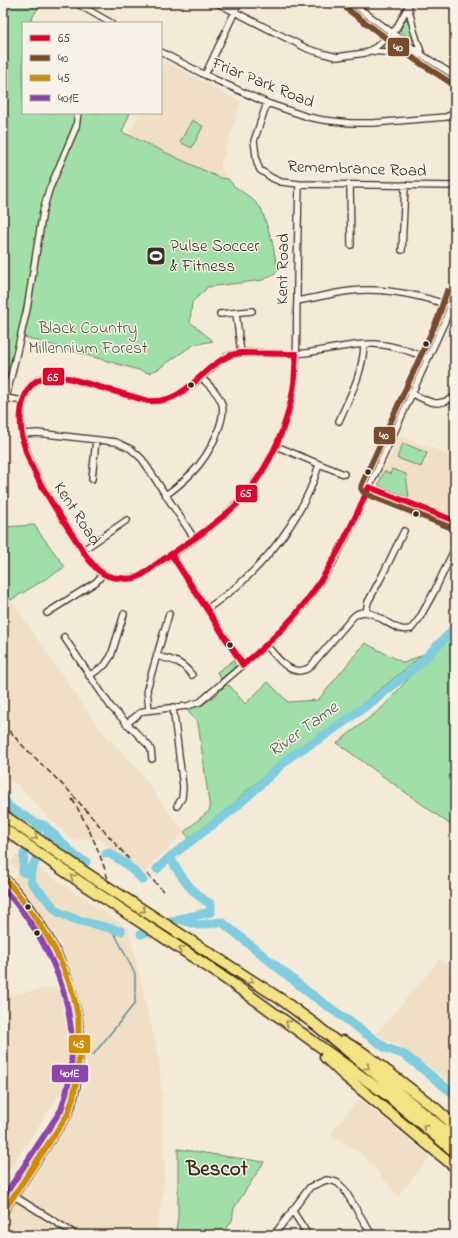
<svg xmlns="http://www.w3.org/2000/svg" width="458" height="1238" font-family="'Indie Flower',sans-serif">
<rect width="100%" height="100%" fill="#f4ead8"/>
<filter id="ink" filterUnits="userSpaceOnUse"><feTurbulence type="fractalNoise" baseFrequency=".025" numOctaves="2"/><feDisplacementMap in="SourceGraphic" scale="8" xChannelSelector="R" yChannelSelector="G"/><feConvolveMatrix kernelMatrix="1 2 1 2 8 2 1 2 1" color-interpolation-filters="sRGB"/></filter>
<g filter="url(#ink)">
<!-- built -->
<path fill="#f0dfc5" d="M164,61L195,78L241,101L221,164L222,172L228,179L220,178L128,135L139,113H161V68Z
M400,436L455,457V516L379,486V483L386,466Z
M3,589L99,728L136,766L161,802L184,832L151,865L142,876L98,838L73,840L46,815L18,785L3,775Z
M18,854L128,928L159,1059L163,1112L165,1177L156,1235H3V1220L71,1118L87,1082L83,1012L59,940L12,881L19,872L10,863Z
M440,959L455,971V1086L395,1043L390,1042L382,1036L376,1034Z
M60,986L72,1048L75,1072L3,1179V996Z
M359,1099L430,1157L398,1196L364,1156L330,1134Z"/>
<!-- green -->
<path fill="#a0dfa8" stroke="#6e8463" d="M3,3H41L29,23H23V113H76L74,127L48,189L18,339L3,401Z
M406,19H408L413,40L412,41L400,31Z
M392,40L405,49V50L382,48L389,41Z
M81,113H130L122,132L220,178L228,179L234,186L251,198L261,208L272,241L278,271L263,280L207,287L205,290L192,302L190,322L213,341L193,345L158,369L149,373L24,337L45,211L51,190L79,122Z
M192,120L203,126L192,148L180,142Z
M403,443L427,453L421,467L397,458Z
M392,469L406,474L409,498L379,486V483L384,471L390,474Z
M34,525L65,567L11,600L3,589V527Z
M455,626V655L454,657L455,658V828L337,743L382,708L416,670L445,641Z
M365,643L404,663L424,654L352,712L285,758L243,794L235,803L189,838L184,832L210,810L198,723L186,709L201,706L216,695L226,685L230,686L245,704L268,682L288,702L318,700Z
M234,660L235,667L221,679L217,672Z
M178,1149L264,1162L234,1208L232,1221L221,1235H175L178,1217Z"/>
<g fill="none" stroke-linecap="round" stroke-linejoin="round">
<!-- stream -->
<path stroke="#648c91" stroke-width="1.5" d="M93,1055L135,1003V974L116,936L109,928
M26,1158L72,1088
M3,1193L11,1181"/>
<!-- river -->
<path stroke="#7fcdde" stroke-width="9" d="M3,797L9,807L36,823L44,825L76,857L86,862
M36,823L38,830L24,854L23,872L30,874L32,883L58,912L77,920L121,931
M106,854L109,853L126,864L143,880
M157,869L170,857L235,808L291,756L324,736L377,698L418,665L451,632L455,625
M30,874L36,859L49,838L47,828
M179,919L198,925L222,922L308,992L386,1048L405,1055L455,1095
M141,934L179,919L211,912V904C192,894 180,876 170,857"/>
<!-- minor casing -->
<g stroke="#3b2a1e" stroke-width="8">
<path id="minor" d="M76,3L111,23
M217,3L308,49L325,54L337,57L365,53L376,47L396,29L410,3
M352,3L422,55L455,76
M371,51L422,55L414,31L408,6
M161,52L205,75L267,103L308,117L323,120L350,123H373L446,117L455,113
M205,75L239,3
M267,103L254,141L257,163L260,170L272,178L281,182L299,184L455,186
M299,184C298,223 297,261 297,299C296,327 298,356 294,384C288,426 269,469 240,500C211,531 173,553 138,577C127,579 113,580 103,573C90,565 79,545 71,533C47,496 5,435 27,391C34,378 48,375 61,376L148,401C176,403 192,385 213,367C217,364 222,359 227,356C241,349 279,355 296,354C322,352 348,343 374,344C393,345 410,351 427,358
M350,185L351,245
M402,250L405,185
M297,301C315,298 333,293 351,291C385,287 419,295 451,306
M236,313L241,353
M220,314L252,311
M411,393C430,402 435,408 455,397
M6,398L27,309L43,211L49,190L76,127L78,113
M3,407L6,398L23,401
M339,421C350,396 363,373 364,345
M23,434L37,433L116,442L131,449L142,459L194,538
M319,464L344,474
M92,479L96,440
M369,487L455,521
M166,495C192,476 210,457 220,425C222,418 224,411 222,404C219,393 208,385 201,377
M83,550L127,520
M171,554L243,665
M207,609C220,599 234,590 245,579C277,549 308,506 319,464L276,446
M366,612L368,602L383,574L404,531
M47,613L96,582L103,574
M64,637L111,707L149,746L151,750L152,759
M266,645C277,657 292,680 310,667L353,617C368,602 386,626 401,629C404,630 408,629 411,629L419,619L434,592L455,548
M157,656C174,661 180,660 192,675
M89,676L105,665L111,656L124,614
M173,707L183,787L182,798L177,806
M149,710L147,689L169,614
M126,724L140,713L144,711L187,706L200,702L256,654L290,621L305,604L331,566L347,536L445,321L455,294
M14,1196L67,1229L72,1232L73,1235
M292,1210L308,1235
M274,1235L310,1187L326,1180L333,1181L338,1183L344,1189L372,1235"/>
</g>
<!-- tertiary casing -->
<g stroke="#3b2a1e" stroke-width="10">
<path id="tertiary" d="M3,876C38,913 67,961 77,1012C80,1022 78,1034 79,1045C79,1070 77,1091 68,1114L3,1212"/>
</g>
<!-- motorway casing -->
<g stroke="#3b2a1e" stroke-width="13">
<path id="motorway" d="M3,815L89,875L282,1000L316,1025L455,1139
M3,828L83,884L210,968L260,1003L387,1095L455,1152
M343,1041L362,1052L435,1108L455,1126
M325,1057L345,1076L455,1167"/>
</g>
<!-- minor -->
<use href="#minor" stroke="#f7f3e8" stroke-width="5.5"/>
<!-- tertiary -->
<use href="#tertiary" stroke="#f7f3e8" stroke-width="7"/>
<!-- motorway -->
<use href="#motorway" stroke="#f4e382" stroke-width="10"/>
<!-- rail -->
<path stroke="#3b2a1e" stroke-width="1.5" stroke-dasharray="6 3" stroke-linecap="butt" d="M3,724L23,746L69,791L129,859
M72,799C88,825 101,854 109,883
M147,874L164,892"/>
<!-- bus-1 casing -->
<g stroke="#f7f3e8" stroke-width="9">
<path id="bus-1" d="M241,353L296,354C295,364 295,374 294,384C288,427 269,469 240,501C230,512 217,521 206,530C190,542 174,552 158,563C152,567 145,574 138,577C134,579 126,579 120,578C112,578 105,576 98,570C86,559 79,544 70,531C46,494 9,444 24,398C32,376 47,375 68,378L148,401C157,401 165,401 173,397C194,388 207,365 229,356C232,354 237,354 241,353Z
M171,554L243,665C262,649 280,633 296,614C328,576 349,532 369,487L455,521"/>
</g>
<!-- bus-2 casing -->
<g stroke="#f7f3e8" stroke-width="9">
<path id="bus-2" d="M347,9L417,61L451,83
M447,291L438,318L362,484C360,488 362,492 366,494L452,528"/>
</g>
<!-- bus-3 casing -->
<g stroke="#f7f3e8" stroke-width="9">
<path id="bus-3" d="M3,876C38,916 70,964 78,1017C79,1025 78,1034 79,1042C80,1067 76,1091 68,1114L3,1212"/>
</g>
<!-- bus-4 casing -->
<g stroke="#f7f3e8" stroke-width="9">
<path id="bus-4" d="M3,888C58,949 90,1029 61,1110L3,1198"/>
</g>
<!-- bus-1 -->
<use href="#bus-1" stroke="#e4002b" stroke-width="6"/>
<!-- bus-2 -->
<use href="#bus-2" stroke="#7a4b2a" stroke-width="6"/>
<!-- bus-3 -->
<use href="#bus-3" stroke="#d18d06" stroke-width="6"/>
<!-- bus-4 -->
<use href="#bus-4" stroke="#8e44ad" stroke-width="6"/>
</g>
<!-- one-way arrows -->
<defs><path id="oneway-chevron" d="M-2-3.5L2.5 0L-2 3.5" fill="none" stroke-width="1.6" stroke-linecap="round" stroke-linejoin="round"/></defs>
<g stroke="#988650">
<use href="#oneway-chevron" transform="translate(35 837) rotate(35)"/>
<use href="#oneway-chevron" transform="translate(73 877) rotate(-145)"/>
<use href="#oneway-chevron" transform="translate(143 910) rotate(33)"/>
<use href="#oneway-chevron" transform="translate(181 949) rotate(-147)"/>
<use href="#oneway-chevron" transform="translate(251 981) rotate(32)"/>
<use href="#oneway-chevron" transform="translate(288 1023) rotate(-144)"/>
<use href="#oneway-chevron" transform="translate(367 1067) rotate(39)"/>
<use href="#oneway-chevron" transform="translate(425 1127) rotate(-140)"/>
</g>
</g>
<!-- icons -->
<defs>
<g id="stadium-square" transform="scale(1)"><rect x="-9" y="-9" width="18" height="18" rx="4" fill="#3b2a1e" stroke="#f7f3e8"/><path d="M0-5a6.5 5 0 1 0 0 10a6.5 5 0 1 0 0-10ZM-3.5-1.8h7v3.6h-7Z" fill="#fff"/></g>
</defs>
<g fill-rule="evenodd">
<use href="#stadium-square" x="156" y="256"/>
</g>
<!-- markers -->
<g fill="#3b2a1e" stroke="#f7f3e8" stroke-width="1.5">
<circle cx="426" cy="344" r="3.5"/>
<circle cx="191" cy="385" r="3.5"/>
<circle cx="368" cy="472" r="3.5"/>
<circle cx="416" cy="514" r="3.5"/>
<circle cx="230" cy="645" r="3.5"/>
<circle cx="28" cy="907" r="3.5"/>
<circle cx="37" cy="933" r="3.5"/>
</g>
<g text-anchor="middle" dominant-baseline="central" stroke-width="3" stroke-linejoin="round" paint-order="stroke">
<!-- street labels -->
<g font-size="17" fill="#3b2a1e" stroke="#f7f3e8">
<text transform="translate(263 83) rotate(22)">Friar Park Road</text>
<text transform="translate(357 169) rotate(2)">Remembrance Road</text>
<text transform="translate(283 269) rotate(-89)">Kent Road</text>
<text transform="translate(77 514) rotate(57)">Kent Road</text>
</g>
<!-- poi labels -->
<g font-size="17" fill="#3b2a1e" stroke="#f7f3e8" text-anchor="start">
<text x="170" y="246">Pulse Soccer<tspan x="170" dy="20">&amp; Fitness</tspan></text>
</g>
<!-- park labels -->
<g font-size="17" fill="#545740" stroke="#f7f3e8">
<text x="88" y="328">Black Country<tspan x="88" dy="20">Millennium Forest</tspan></text>
</g>
<!-- water labels -->
<g font-size="18" font-style="italic" fill="#4c534e" stroke="#f7f3e8">
<text transform="translate(304 730) rotate(-36)">River Tame</text>
</g>
<!-- district labels -->
<g font-size="21" font-weight="bold" fill="#3b2a1e" stroke="#f7f3e8">
<text x="217" y="1170">Bescot</text>
</g>
</g>
<g stroke="#f7f3e8" stroke-width="1.5">
<rect x="387" y="37" width="23" height="20" rx="4" fill="#7a4b2a"/>
<rect x="42" y="367" width="23" height="19" rx="4" fill="#e4002b"/>
<rect x="373" y="426" width="23" height="19" rx="4" fill="#7a4b2a"/>
<rect x="235" y="484" width="23" height="19" rx="4" fill="#e4002b"/>
<rect x="68" y="1034" width="23" height="20" rx="4" fill="#d18d06"/>
<rect x="51" y="1064" width="38" height="19" rx="4" fill="#8e44ad"/>
</g>
<g font-size="11" text-anchor="middle" font-weight="bold" fill="#fff">
<text x="398" y="51">40</text>
<text x="53" y="381">65</text>
<text x="384" y="439">40</text>
<text x="246" y="497">65</text>
<text x="79" y="1048">45</text>
<text x="70" y="1077">401E</text>
</g>
<!-- margin -->
<rect width="458" height="1238" fill="none" stroke="#f7f3e8" stroke-width="16"/>
<rect x="8" y="8" width="442" height="1222" fill="none" stroke="#3b2a1e" stroke-width="1.5" filter="url(#ink)"/>
<!-- legend -->
<rect x="22" y="22" width="140" height="92" fill="#f7f3e8" stroke="#aca397"/>
<rect x="30" y="35" width="20" height="6" fill="#e4002b" stroke="#aca397"/>
<text x="58" y="42" font-size="12" fill="#3b2a1e">65</text>
<rect x="30" y="55" width="20" height="6" fill="#7a4b2a" stroke="#aca397"/>
<text x="58" y="62" font-size="12" fill="#3b2a1e">40</text>
<rect x="30" y="75" width="20" height="6" fill="#d18d06" stroke="#aca397"/>
<text x="58" y="82" font-size="12" fill="#3b2a1e">45</text>
<rect x="30" y="95" width="20" height="6" fill="#8e44ad" stroke="#aca397"/>
<text x="58" y="102" font-size="12" fill="#3b2a1e">401E</text>
</svg>
